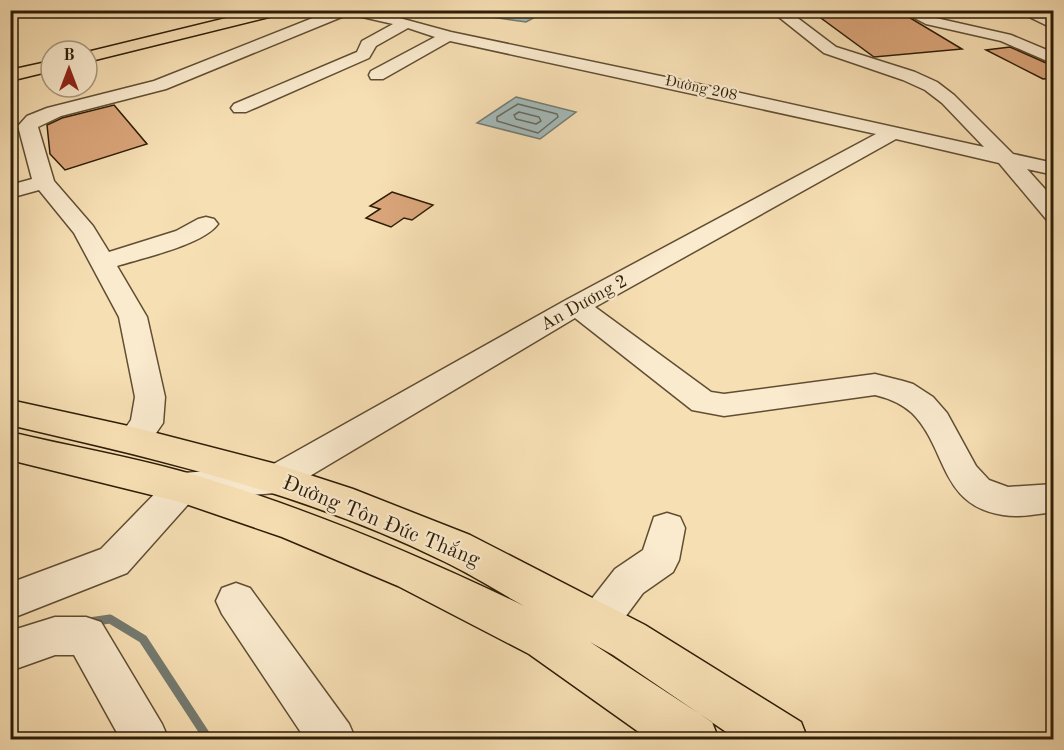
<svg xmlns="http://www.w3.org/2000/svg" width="1064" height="750" font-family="'Old Standard TT',serif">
<rect width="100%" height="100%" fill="#f7dfb4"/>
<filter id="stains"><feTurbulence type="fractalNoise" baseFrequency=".00333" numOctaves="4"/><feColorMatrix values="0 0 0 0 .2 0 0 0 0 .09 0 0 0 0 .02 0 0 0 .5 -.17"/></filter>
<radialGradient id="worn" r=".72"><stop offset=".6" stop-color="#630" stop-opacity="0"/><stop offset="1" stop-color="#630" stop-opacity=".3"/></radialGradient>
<!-- water -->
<path fill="#a3b9b9" stroke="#747b71" stroke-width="1.5" d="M450,11H537L542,16H537L526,22Z
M516,97L576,112L540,139L477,123Z"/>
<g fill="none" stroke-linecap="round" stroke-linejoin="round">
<!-- shore -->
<path stroke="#686b60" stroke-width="1.5" d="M518,104L557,114L558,117L538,133L497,121V117Z
M519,112L539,117L541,121L536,124L516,119L514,115Z"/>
<!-- stream -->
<path stroke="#747b71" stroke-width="9" d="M89,622L110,619L143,639L209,740"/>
</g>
<!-- building -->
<path fill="#daa57a" stroke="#2d1d06" stroke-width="1.5" d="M810,10H897L962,49L874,57Z
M1010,47L1053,66V78L1043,79L986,50Z
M114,105L147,144L65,170L50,154L47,125L62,118Z
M392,192L433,205L412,220L404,218L391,227L366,218L380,209L370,206Z"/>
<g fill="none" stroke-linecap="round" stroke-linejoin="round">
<!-- minor casing -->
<g stroke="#604e32" stroke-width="3">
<path id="minor" d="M333,10H370L451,32L727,90L984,147L942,103L925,90L903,80L824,53L770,10H787L836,47L915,72L937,82L954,95L1013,154L1054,163V175L1027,169L1054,199V221L1046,219L999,163L896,139L595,307L711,392L724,394L875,374L903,381L913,384L933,397L947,413L976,466L989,480L1008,487L1054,484V512C1037,514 1019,518 1003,515C939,505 948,449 912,413C901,403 888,398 875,395L724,416L692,410L575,318L288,489L276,493L192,500L127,573L10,619V583L101,549L171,477L183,473L270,466L566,300L876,134L450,41L383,79H371L369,75L371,71L435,37L408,28L376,46L369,58L246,112H234L231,108L234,104L357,52L362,41L393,24L349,14L166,89L61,116L38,127L54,181L93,226L109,252L176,231L198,219L206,217L214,219L218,224C203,245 142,258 117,266L147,317L165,397L163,423L145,449L133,452L121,449L117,440L131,420L135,397L119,317L74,233L39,190L10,198V185L32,179L18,126L27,116L47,108L154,81Z
M899,10H919L936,18L1011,35L1054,53V64L1001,41L926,24Z
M1015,10H1035L1054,19V29Z
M667,513L680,517L685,528L679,560L673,572L643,593L611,636L597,642L583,636L577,623L583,610L615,569L643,550L654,517Z
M236,583L250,588L349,724L356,740H306L222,614L216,601L222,588Z
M55,617H86L101,622L162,724L169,740H121L74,655H55L10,671V631Z"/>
</g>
<!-- major casing -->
<g stroke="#2d1d06" stroke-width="3">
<path id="major" d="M259,10H287L285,13L87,62V52Z
M51,61V71L10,81V70Z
M10,400L133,427L276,464L353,489L470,535L645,625L801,722L808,740H738L613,655L590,642L712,722L719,740H650L529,654L398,586L282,537L180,502L10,460V432C68,446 128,456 184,472C302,506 414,553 524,606C497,591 469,573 441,560C305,493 156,459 10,425Z"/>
</g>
<!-- minor -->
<use href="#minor" fill="#faeace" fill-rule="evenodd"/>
<!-- major -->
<use href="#major" fill="#f7dfb4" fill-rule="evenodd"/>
</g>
<g text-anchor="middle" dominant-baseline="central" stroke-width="4.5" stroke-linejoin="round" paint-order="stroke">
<!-- far-street labels -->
<g font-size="15" fill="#2d1d06" stroke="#faeace">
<text transform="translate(701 89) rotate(12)">Đường 208</text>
</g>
<!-- street labels -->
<g font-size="18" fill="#2d1d06" stroke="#faeace">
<text transform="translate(584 303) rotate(-29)">An Dương 2</text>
</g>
<!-- near-street labels -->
<g font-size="21" fill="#2d1d06" stroke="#faeace">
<text transform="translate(381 522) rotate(22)">Đường Tôn Đức Thắng</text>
</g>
</g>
<!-- margin -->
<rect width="1064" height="750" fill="none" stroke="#f7dfb4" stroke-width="36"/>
<rect x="12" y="12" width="1040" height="726" fill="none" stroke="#2d1d06" stroke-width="3"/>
<rect x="18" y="18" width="1028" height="714" fill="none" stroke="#2d1d06" stroke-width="1.5"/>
<!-- north arrow -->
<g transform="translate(69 69)"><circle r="28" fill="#faeace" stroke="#a8987e" stroke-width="1.5"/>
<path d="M0-4.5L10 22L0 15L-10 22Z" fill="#8f2418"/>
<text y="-9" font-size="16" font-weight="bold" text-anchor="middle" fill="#2d1d06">B</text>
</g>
<rect width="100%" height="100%" filter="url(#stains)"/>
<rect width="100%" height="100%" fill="url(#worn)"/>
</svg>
